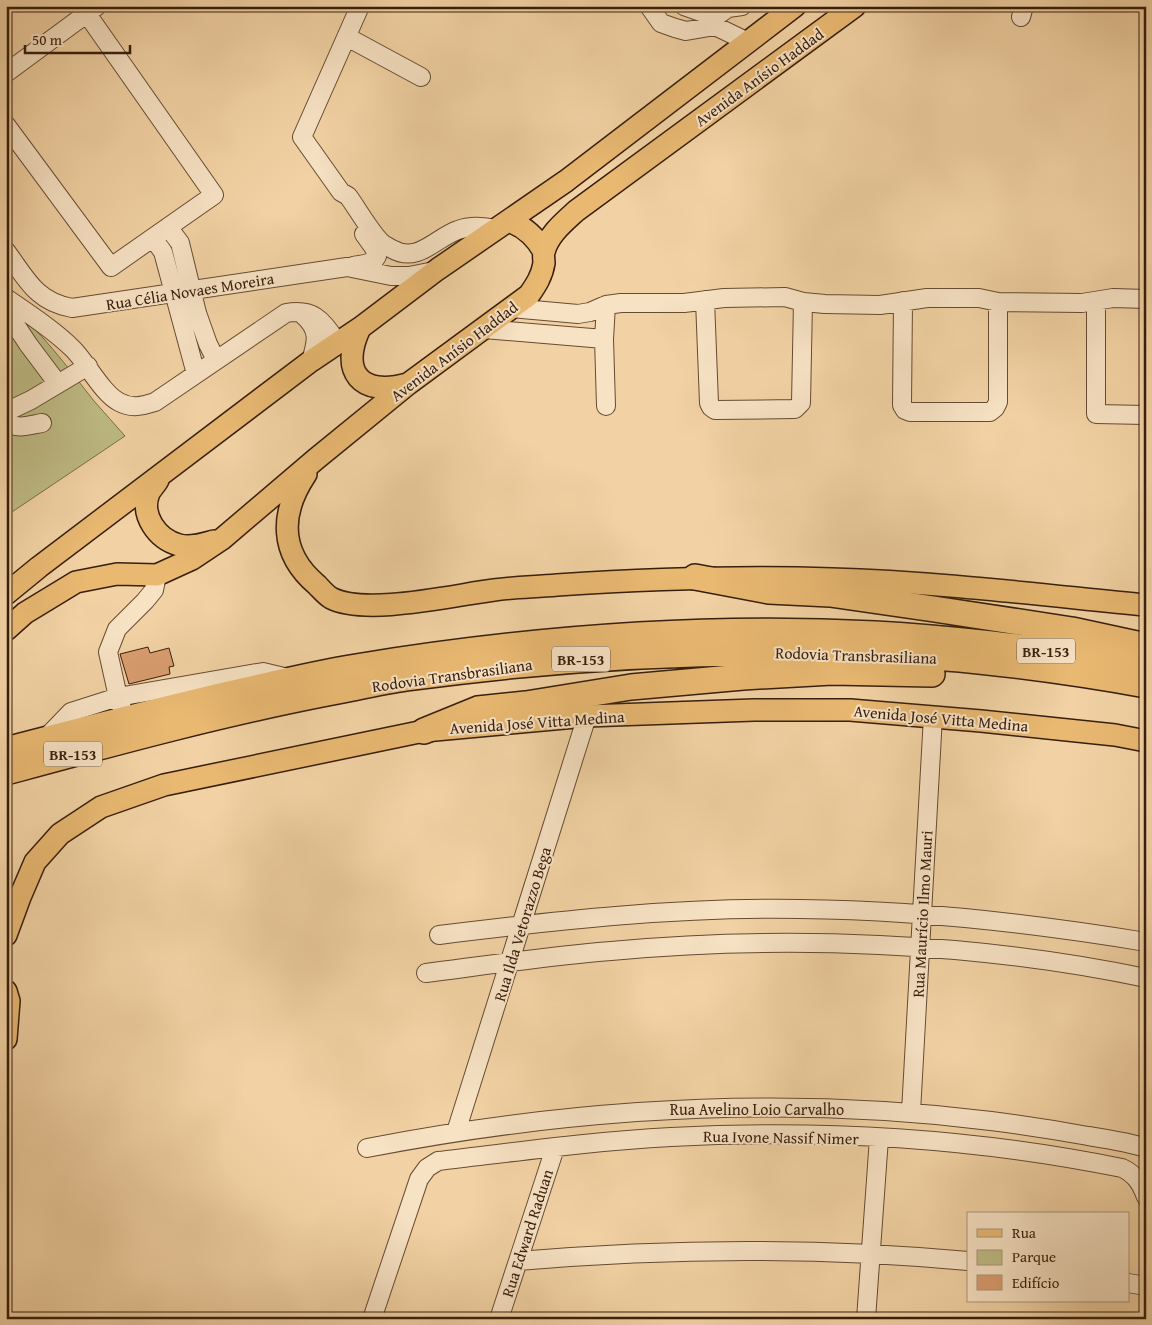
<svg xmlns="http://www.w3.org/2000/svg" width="1152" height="1325" font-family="'Gentium Book Plus',serif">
<rect width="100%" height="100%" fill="#f2d2a4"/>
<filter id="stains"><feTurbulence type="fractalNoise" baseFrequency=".004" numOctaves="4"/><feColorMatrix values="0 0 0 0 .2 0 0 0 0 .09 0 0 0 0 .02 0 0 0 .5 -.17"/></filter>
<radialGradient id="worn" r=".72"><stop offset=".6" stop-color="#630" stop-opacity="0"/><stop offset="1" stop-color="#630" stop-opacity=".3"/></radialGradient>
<!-- green -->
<path fill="#bebb84" stroke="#7a6c48" d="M6,303C41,330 67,367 94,401C104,413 115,424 125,436L6,516Z"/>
<!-- building -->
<path fill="#da9d6f" stroke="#371e0d" d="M148,647L150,653L169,648L174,666L169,667L170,674L129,684L120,654Z"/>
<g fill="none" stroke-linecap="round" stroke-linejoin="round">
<!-- minor casing -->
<g stroke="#664b33" stroke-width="20">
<path id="minor" d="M360,6L302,137L341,192L348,196C357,208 371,233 382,243C384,245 389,247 392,249C418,264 435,238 458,230C471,225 483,227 496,229
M649,6L661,23L675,28L686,31L715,26L748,42
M684,6L715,17L728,8L742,6
M1021,17L1024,6
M347,37L421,77
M6,73L97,6
M6,125L111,267L214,195L87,14
M168,227L180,243L197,313L208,344L216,360
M153,238L163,252L196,374
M6,251C26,278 36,302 72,308L347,267L391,276H409L434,271
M353,266C362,264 373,265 377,256L374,248L364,234
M6,298C29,314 54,330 73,349C87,363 102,393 119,402C132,409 142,406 155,402L286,313C315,308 322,321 338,343
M705,300L709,403L711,407L715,410L795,409L801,403L803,302
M903,301L902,405L905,410L910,412H990L995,408L998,402V302
M1096,301V414L1146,415
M511,308L578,314L590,312L606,305
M9,315L28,344L58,384
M303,315C320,330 317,341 311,361
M484,329L604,339
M606,406L604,339L606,305L621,303H684L724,298L785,297L803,302L825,304L880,305L927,298H979L998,302L1082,303L1113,298L1146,299
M6,414L10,410L31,400L88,366
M6,422C17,430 30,425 42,423
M122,708L118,697L108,652L117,629L145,601L154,590L157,575
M44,740L71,712L118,697L263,672L288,678
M439,935C559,920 679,907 800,909C916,910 1031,923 1146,942
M426,973C488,965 549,956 611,951C785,935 974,942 1146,978
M911,1112L933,716
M456,1132L587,716
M367,1148C573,1108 782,1095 991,1121C1023,1125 1056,1130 1088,1136C1107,1139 1128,1142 1146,1148
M518,1261C668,1248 818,1247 968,1261
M1128,1283L1146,1286
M372,1319L419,1179L427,1168L438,1161C515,1152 593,1141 671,1137C821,1129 974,1138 1122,1168C1135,1174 1141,1183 1146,1197
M499,1319L555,1148
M866,1319L879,1138"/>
</g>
<!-- major casing -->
<g stroke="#371e0d" stroke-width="24">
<path id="major" d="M509,221C525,227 536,237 544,252
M360,328C339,372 361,397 407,384
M306,474C280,513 279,553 317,585C321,589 326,595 331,598C366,616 454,595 494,590C515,587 536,587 557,585C649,579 740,576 832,579C937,582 1042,595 1146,605
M158,480C156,484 151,489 149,493C140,515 157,539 179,545C191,548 203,544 214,541
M6,594L39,567L311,361L360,328L438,269L566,181L795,6
M6,630L25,613L76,582L117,574L157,575L192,559L222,539L316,459L408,384L529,295C536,285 542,276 544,263C544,260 543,255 544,252C548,235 564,222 576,211L855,6
M6,935L20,897L35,862L60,834L101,807L164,785L424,731L587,716L754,710H850L981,721L1115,735L1146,741
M6,991L9,1001L6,1039"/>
</g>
<!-- highway casing -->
<g stroke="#371e0d" stroke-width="28">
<path id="highway" d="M695,577L769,591L830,594L934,609L1072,630L1146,646
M424,731L478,709L526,704L631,687L743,677L832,672L932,674
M6,750C79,731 152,712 225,695C269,685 312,674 356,667C527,639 702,625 875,634C966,639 1056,652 1146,663
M6,772C113,743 219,714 327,693C354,688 380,682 407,678C539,660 672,651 806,653C863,653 922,655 979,661C1035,667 1091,675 1146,685"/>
</g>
<!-- minor -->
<use href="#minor" stroke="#f7e2c4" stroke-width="18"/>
<!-- major -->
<use href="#major" stroke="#e9b972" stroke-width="21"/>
<!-- highway -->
<use href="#highway" stroke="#e9b972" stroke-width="25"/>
</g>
<g text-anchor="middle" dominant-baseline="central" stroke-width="4" stroke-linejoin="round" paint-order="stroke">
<!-- shield labels -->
<g fill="#f7e2c4" stroke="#715944" stroke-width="1">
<rect x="1017" y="638.5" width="58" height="25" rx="4"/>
<rect x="552" y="646.5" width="58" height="25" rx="4"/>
<rect x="44" y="741.5" width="58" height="25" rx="4"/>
</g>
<g font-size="15" font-weight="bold" fill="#371e0d">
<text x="1046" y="651">BR-153</text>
<text x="581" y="659">BR-153</text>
<text x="73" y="754">BR-153</text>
</g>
<!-- street labels -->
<g font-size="16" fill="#371e0d" stroke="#f7e2c4">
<text transform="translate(759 77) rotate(-36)">Avenida Anísio Haddad</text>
<text transform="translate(190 291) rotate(-9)">Rua Célia Novaes Moreira</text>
<text transform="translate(454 351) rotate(-37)">Avenida Anísio Haddad</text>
<text transform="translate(856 655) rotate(2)">Rodovia Transbrasiliana</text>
<text transform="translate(452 675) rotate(-8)">Rodovia Transbrasiliana</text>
<text transform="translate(941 718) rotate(5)">Avenida José Vitta Medina</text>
<text transform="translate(537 722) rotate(-4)">Avenida José Vitta Medina</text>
<text transform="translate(922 914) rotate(-87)">Rua Maurício Ilmo Mauri</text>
<text transform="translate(522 924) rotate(-73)">Rua Ilda Vetorazzo Bega</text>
<text x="757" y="1109">Rua Avelino Loio Carvalho</text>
<text transform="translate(781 1137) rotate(1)">Rua Ivone Nassif Nimer</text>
<text transform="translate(527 1233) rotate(-72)">Rua Edward Raduan</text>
</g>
</g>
<!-- margin -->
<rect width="1152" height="1325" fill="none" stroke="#f2d2a4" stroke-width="25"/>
<rect x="8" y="8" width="1137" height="1310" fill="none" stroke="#371e0d" stroke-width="2.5"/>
<rect x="12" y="12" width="1127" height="1300" fill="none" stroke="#371e0d"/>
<!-- legend -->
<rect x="967" y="1212" width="162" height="90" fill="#f7e2c4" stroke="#aa947b"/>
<rect x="977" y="1229" width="25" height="8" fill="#e9b972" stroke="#aa947b"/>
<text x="1012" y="1238" font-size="15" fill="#371e0d">Rua</text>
<rect x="977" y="1250" width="25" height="15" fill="#bebb84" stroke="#aa947b"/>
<text x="1012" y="1262" font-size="15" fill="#371e0d">Parque</text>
<rect x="977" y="1275" width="25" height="15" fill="#da9d6f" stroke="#aa947b"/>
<text x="1012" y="1288" font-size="15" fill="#371e0d">Edifício</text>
<!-- scale -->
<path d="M25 45v8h105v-8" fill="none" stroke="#371e0d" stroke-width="2.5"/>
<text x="32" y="45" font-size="15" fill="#371e0d" stroke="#f7e2c4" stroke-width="4" paint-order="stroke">50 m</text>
<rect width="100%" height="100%" filter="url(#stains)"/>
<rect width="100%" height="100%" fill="url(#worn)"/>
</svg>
